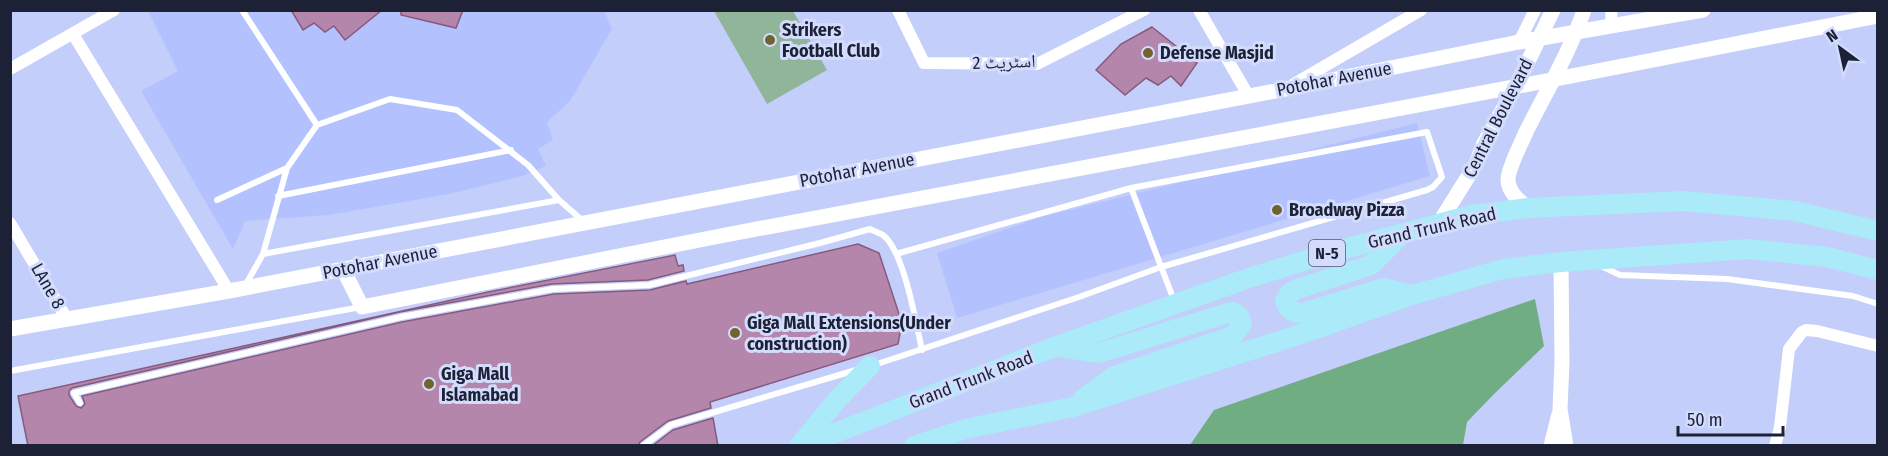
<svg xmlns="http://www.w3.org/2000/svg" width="1888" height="456" font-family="'Fira Sans Condensed','Noto Naskh Arabic',sans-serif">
<rect width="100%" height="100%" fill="#c3cefa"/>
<!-- built -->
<path fill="#b3c2ff" d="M603,10L612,29L570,101L547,122L553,140L538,149L546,166L522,176L449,194L329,215L245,221L233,249L141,91L178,71L148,11Z
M1417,123L1430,176L957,318L937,253L1041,217Z"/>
<!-- green -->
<path fill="#90b59a" d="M714,11H793L827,70L767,104Z"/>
<!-- forest -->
<path fill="#70ad82" d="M1535,299L1544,346L1494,394L1467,422L1463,445H1190L1214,410Z"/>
<!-- building -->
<path fill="#b586ac" stroke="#865a7e" stroke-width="1.5" d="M291,10H382L345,40L334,26L325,32L314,23L303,30Z
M401,10H463L456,28L401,15Z
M1152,27L1197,63L1181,86L1171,76L1158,85L1146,78L1125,95L1096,70L1121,44Z
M858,244L879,253L902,323L898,344L710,402L711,408L668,421L640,442L638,446H28L18,396L488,292L675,255L678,266L683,265L684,271L648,280L552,284L400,312L72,388L69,391V395L76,406L81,408L85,404L82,396L402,322L554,294L650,290L686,281L687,284Z
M713,418L718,446H652L673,430Z"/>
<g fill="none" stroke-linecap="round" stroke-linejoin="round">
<!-- service -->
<path stroke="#fff" stroke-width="6" d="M242,10L317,125
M1131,188L1175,303
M278,196L511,150
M217,200L287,168
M263,254L559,200
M1601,266L1620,275L1727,279L1853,296L1878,304
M246,284L263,254L287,168L317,125L390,99L457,110L528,165L559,200L583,221
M871,366L1079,297L1161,267L1427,190L1433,187L1442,177L1427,132L1131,188L896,254
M10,371L361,307
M80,403L74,393L401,317L553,289L649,285L820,243L870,229C874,231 879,233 883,235C904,251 916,323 922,350
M643,446L671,425L856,370"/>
<!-- minor -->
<path stroke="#fff" stroke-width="12" d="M898,10L924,63L1037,64L1144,10
M1199,10L1248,95
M1611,10L1612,26
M73,34L229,291
M1519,42L1535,10
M10,69L114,10
M1294,84L1421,10
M10,223L67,319
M1775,446L1780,427L1789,349L1802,332L1806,330L1817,331L1878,346"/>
<!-- tertiary -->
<path stroke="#fff" stroke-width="15" d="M1528,208C1519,201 1508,192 1508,179C1509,166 1521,144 1526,132C1546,92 1570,52 1584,10
M1439,223L1476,164L1483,145L1516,86L1553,10
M1561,262L1562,362L1560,409L1566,446
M343,269L362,307L720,236L1551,80L1878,16
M10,329L229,291L1286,89L1519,42L1703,10
M1551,446L1559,414"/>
<!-- trunk -->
<path stroke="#abeaf8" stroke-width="20" d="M1401,235L1371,265L1297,289L1290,293L1285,301C1288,311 1293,313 1303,313L1383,288L1412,295
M1060,347L1099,353L1231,312C1239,313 1240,317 1242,324L1233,336L1114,376L1083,399
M799,446L836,401L870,366
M802,446L1057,346L1246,279L1325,254L1472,215L1528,208L1683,201L1795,211L1878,231
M914,446L965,429L1073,407L1298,335L1412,295L1503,269L1561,262L1749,249L1827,257L1878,270"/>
</g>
<!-- markers -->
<g fill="#716330" stroke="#d3dcfd" stroke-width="2">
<circle cx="770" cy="40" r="6"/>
<circle cx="1148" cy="53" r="6"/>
<circle cx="1277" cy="210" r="6"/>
<circle cx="735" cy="333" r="6"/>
<circle cx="429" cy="384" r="6"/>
</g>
<g text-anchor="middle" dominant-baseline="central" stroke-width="6" stroke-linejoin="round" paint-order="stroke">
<!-- shield labels -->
<rect fill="#d3dcfd" stroke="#535971" stroke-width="1.5" x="1309" y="240" width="36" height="26" rx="4.5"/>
<g font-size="16" font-weight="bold" fill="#1c2135">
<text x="1327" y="253">N-5</text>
</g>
<!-- poi labels -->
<g font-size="18" font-weight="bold" fill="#1c2135" stroke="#d3dcfd" text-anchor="start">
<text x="782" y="30">Strikers<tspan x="782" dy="21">Football Club</tspan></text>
<text x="1160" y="53">Defense Masjid</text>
<text x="1289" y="210">Broadway Pizza</text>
<text x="747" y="323">Giga Mall Extensions(Under<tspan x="747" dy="21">construction)</tspan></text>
<text x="441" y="374">Giga Mall<tspan x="441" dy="21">Islamabad</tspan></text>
</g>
<!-- street labels -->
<g font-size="18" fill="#1c2135" stroke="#d3dcfd">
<text transform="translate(1004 62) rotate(-2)">اسٹریٹ 2</text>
<text transform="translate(1334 79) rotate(-11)">Potohar Avenue</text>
<text transform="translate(1498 118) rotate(-63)">Central Boulevard</text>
<text transform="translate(857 170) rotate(-11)">Potohar Avenue</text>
<text transform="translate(1432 228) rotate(-13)">Grand Trunk Road</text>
<text transform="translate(380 262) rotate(-11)">Potohar Avenue</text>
<text transform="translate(48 286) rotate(60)">LAne 8</text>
<text transform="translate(971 380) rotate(-21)">Grand Trunk Road</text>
</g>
</g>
<!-- border -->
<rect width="1888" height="456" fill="none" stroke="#1c2135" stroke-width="24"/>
<!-- north arrow -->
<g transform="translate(1840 48) rotate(327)" stroke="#d3dcfd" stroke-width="4.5" paint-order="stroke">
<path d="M0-4.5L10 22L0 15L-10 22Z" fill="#1c2135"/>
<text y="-9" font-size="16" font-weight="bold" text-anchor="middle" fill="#1c2135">N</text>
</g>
<!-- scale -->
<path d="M1678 426v9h105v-9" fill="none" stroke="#1c2135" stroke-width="3"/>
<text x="1687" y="426" font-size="18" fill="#1c2135" stroke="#d3dcfd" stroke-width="4.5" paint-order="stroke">50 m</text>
</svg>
